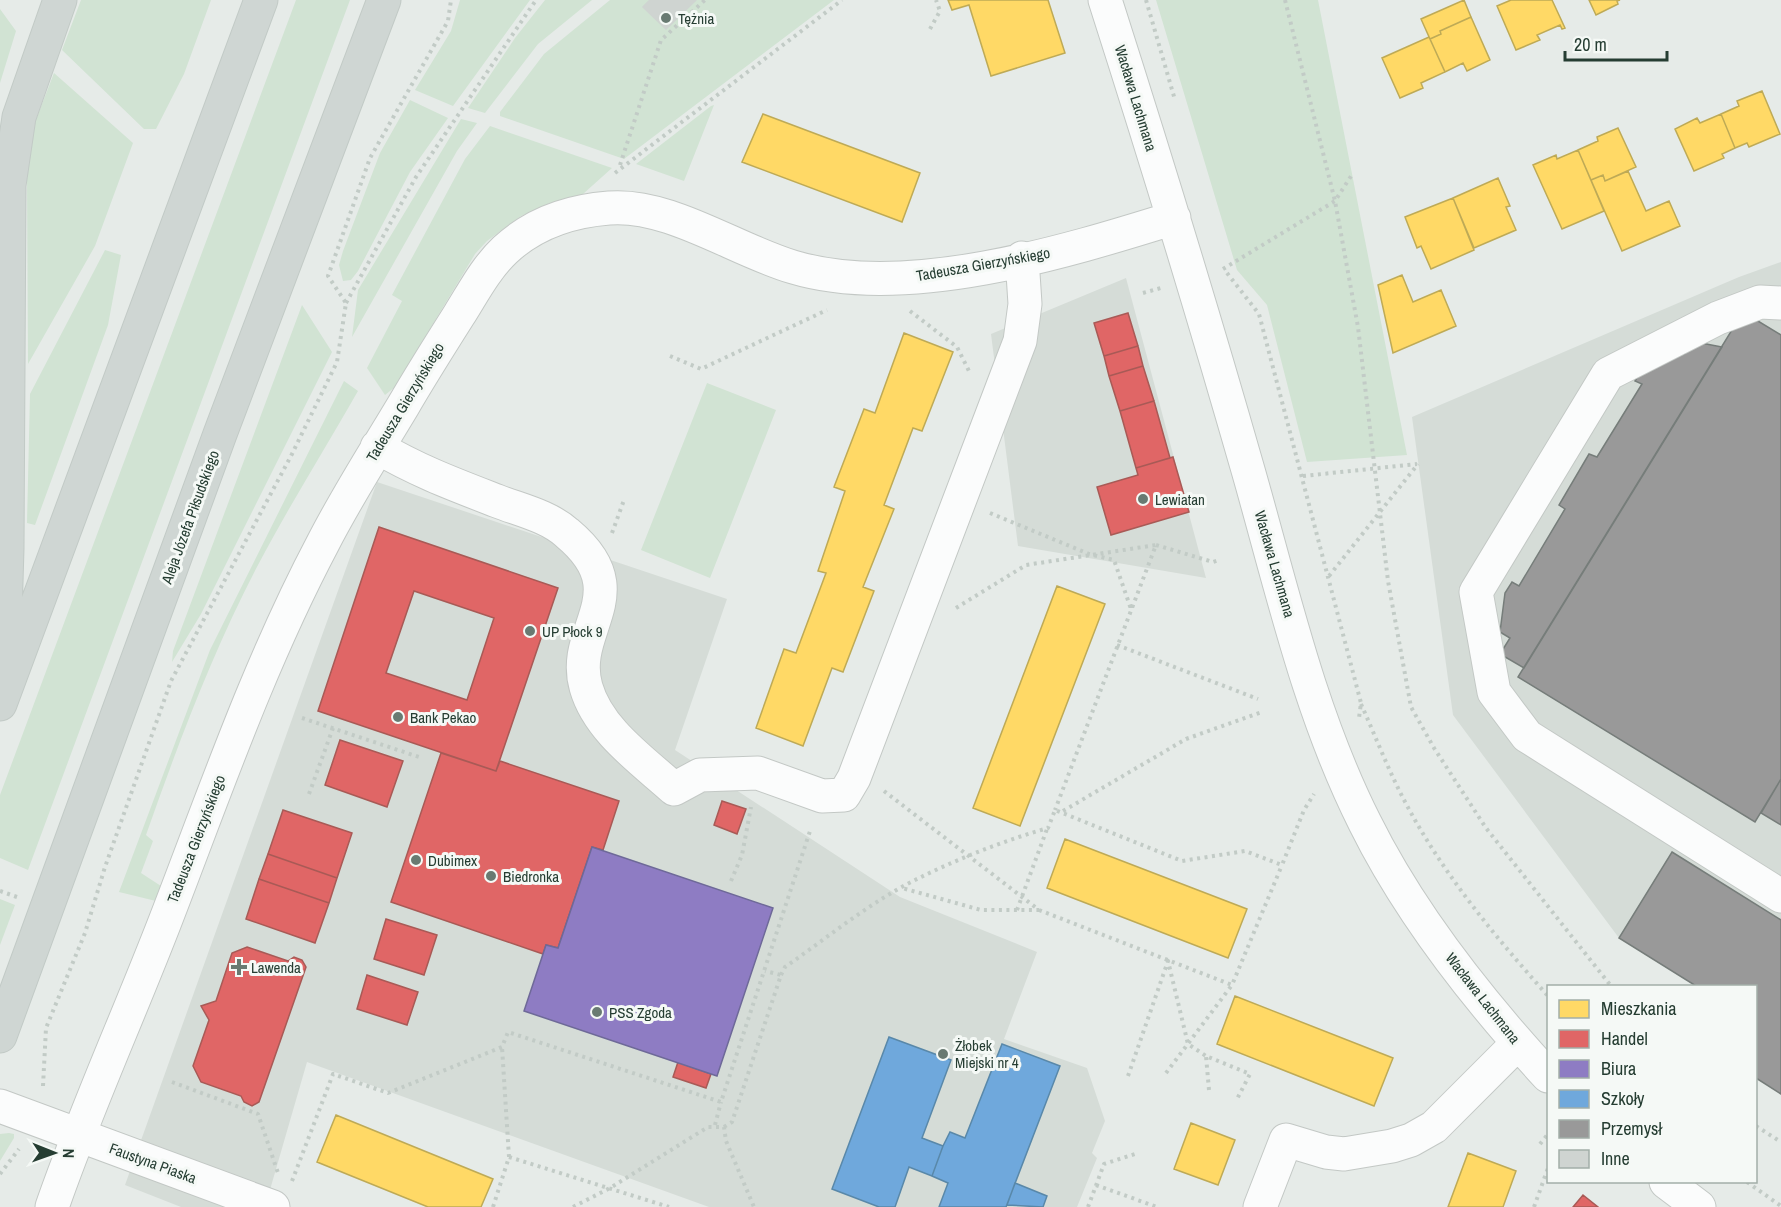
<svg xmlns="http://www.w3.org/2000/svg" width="1781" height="1207" font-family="'Archivo Narrow',sans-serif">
<rect width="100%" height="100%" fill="#e6ebe8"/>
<!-- built -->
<path fill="#d5dcd7" d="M1781,262V1094L1756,1078V986H1696L1619,938L1453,715L1412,417L1739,277Z
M1126,278L1206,578L1018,546L991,334Z
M377,482L727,599L675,750L900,897L1037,952L1004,1039L1087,1068L1105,1121L1092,1153L1097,1158L1077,1207H709L307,1062L265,1207H181L125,1185Z"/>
<!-- green -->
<path fill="#d1e3d3" d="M81,0H211L184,74L156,129H144L62,50Z
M296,0H350L28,870L0,858V795Z
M460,0H530L453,106L415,90L451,31Z
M545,0H592L538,44L485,113L468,108L515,38Z
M610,0H834L624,159L500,116V112L544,54Z
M1156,0H1318L1407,455L1307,462L1267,305L1237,270Z
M0,9L16,31L0,83Z
M54,73L133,143L95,246L28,364L27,180L34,125Z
M410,100L448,118L410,172L358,271L351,280L343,281L339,265L343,251L380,153Z
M714,105L684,181L636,164L711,106Z
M461,119L477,123L457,151L352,337L358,290Z
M490,126L612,168L583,194L550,203L521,216L487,241L475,254L395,387L385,395L367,368L402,301L392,295L465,159Z
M105,250L121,255L108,325L35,525L27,523L30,394Z
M302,305L332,352L201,614L172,662L173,651Z
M344,381L358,391C325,449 289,506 258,565C213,651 178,744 146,835L153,841L141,873L161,886L156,901L119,892L210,650Z
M707,383L776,410L710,578L641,550Z
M0,899L15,905L0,945Z
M9,1133L14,1134V1138L0,1161V1134Z"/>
<!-- homes -->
<path fill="#ffd966" stroke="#beaa56" stroke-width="1.5" d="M948,0H1048L1065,53L991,76L969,5L952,10Z
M1464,0L1471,17L1440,31L1441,34L1430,39L1421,19Z
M1511,0H1552L1565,28L1562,29L1560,25L1537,35L1540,40L1516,50L1497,6Z
M1589,0H1620L1617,1L1618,4L1596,15Z
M1471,17L1490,60L1467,71L1463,63L1445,72L1430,39L1441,34L1440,31Z
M1429,37L1445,72L1421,83L1423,88L1400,98L1382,58Z
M1762,91L1780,134L1749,147L1747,143L1735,148L1721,114L1739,106L1737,101Z
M763,114L920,173L902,222L742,162Z
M1721,114L1735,148L1722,154L1724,158L1694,171L1675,129L1697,118L1700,123Z
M1618,128L1636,167L1605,181L1603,175L1591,180L1578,150L1598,141L1597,137Z
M1578,150L1604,211L1562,229L1533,165L1556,155L1557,159Z
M1628,171L1646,211L1669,201L1680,226L1622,251L1591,180L1603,175L1605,181Z
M1498,178L1510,206L1506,207L1516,230L1474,248L1453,198Z
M1453,198L1474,250L1431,269L1421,246L1417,248L1405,217Z
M1402,275L1413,302L1441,290L1456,326L1393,353L1378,285Z
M904,333L953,352L922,431L913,428L884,505L894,509L863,587L874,591L843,672L832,668L803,746L756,728L784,649L796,653L826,573L818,571L845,491L834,487L864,409L875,413Z
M1057,586L1105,604L1020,826L973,808Z
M1065,839L1247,909L1228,958L1047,888Z
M1235,996L1393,1058L1374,1106L1217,1044Z
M336,1115L493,1179L481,1207H428L317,1162Z
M1191,1123L1235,1140L1218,1185L1174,1169Z
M1468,1153L1516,1171L1503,1207H1448Z"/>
<!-- shops -->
<path fill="#e06666" stroke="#a85a56" stroke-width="1.5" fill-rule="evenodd" d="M1128,313L1138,346L1104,356L1094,323Z
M1138,346L1143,366L1109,376L1104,356Z
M1143,366L1154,401L1120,411L1109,376Z
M1154,401L1170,458L1136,468L1120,411Z
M1173,457L1189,512L1111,535L1097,487L1138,475L1136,468Z
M379,527L558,588L496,771L318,711ZM414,591L494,618L467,700L386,673Z
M340,740L403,761L387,807L325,785Z
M441,753L496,771L500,761L619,801L603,850L592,847L558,948L546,945L543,954L391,902Z
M722,801L746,809L737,834L714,825Z
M283,810L352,833L337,878L268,854Z
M268,854L337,878L329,903L259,879Z
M259,879L329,903L315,943L246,919Z
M386,919L437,935L424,975L374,959Z
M247,947L288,961L294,957L302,960L306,967L259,1102L252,1106L244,1102L241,1096L201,1082L193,1066L209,1020L201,1006L216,1001L232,953Z
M367,975L418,992L407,1025L357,1009Z
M678,1062L711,1074L706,1088L673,1077Z
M1583,1195L1598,1207H1573Z"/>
<!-- offices -->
<path fill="#8e7cc3" stroke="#6e6998" stroke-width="1.5" d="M592,847L773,908L717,1076L524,1011L546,945L558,948Z"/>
<!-- schools -->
<path fill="#6fa8dc" stroke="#5988a9" stroke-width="1.5" d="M889,1037L951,1060L922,1138L943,1146L932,1176L909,1167L895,1207H879L832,1189Z
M1002,1044L1060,1066L1006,1207H939L948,1183L932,1176L943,1146L950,1132L965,1138Z
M1015,1183L1047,1196L1043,1207L1007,1205Z"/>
<!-- industry -->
<path fill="#999" stroke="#767d7a" stroke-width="1.5" d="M1743,312L1781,335V779L1755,822L1518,677Z
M1701,343L1722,347L1524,668L1500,654L1510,638L1500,632L1505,593L1512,582L1519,586L1565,509L1559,505L1589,454L1597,457L1642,384L1635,381L1643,368L1675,348L1684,354L1691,346Z
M1781,779V825L1761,813Z
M1672,852L1781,920V1094L1756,1078V986H1696L1619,938Z"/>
<!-- building -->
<path fill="#cfd4d1" stroke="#cfd4d1" stroke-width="1.5" d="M650,0H696L666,29L643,7Z"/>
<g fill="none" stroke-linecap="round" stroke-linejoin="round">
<!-- minor casing -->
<g stroke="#c3c8c5" stroke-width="35">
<path id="minor" d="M1105,0C1155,156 1203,313 1248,470C1282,589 1309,712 1365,823C1411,916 1479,1001 1548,1076
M1781,303L1760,302L1718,318L1608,374L1476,592L1494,692L1527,736L1781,896
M377,447C418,471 453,484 497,501C520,510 548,516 567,533C639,593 569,628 586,687C598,730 642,760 674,789L700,775L758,773L822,796L844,795L854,778L1020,341L1025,304L1022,258
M0,1106L273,1207
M1666,1182L1699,1207
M52,1207C86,1109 129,1015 166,919C215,792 259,664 323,543C347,496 376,451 403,406C421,375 440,345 459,315C473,293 485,269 505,250C534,223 570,211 609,208C669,203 735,250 793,267C905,301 1065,252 1174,218
M1260,1207L1286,1140L1326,1152L1344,1154L1392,1146L1411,1140L1434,1127L1518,1043"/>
</g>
<!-- major casing -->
<g stroke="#c2cac6" stroke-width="35">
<path id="major" d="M0,651L5,616L7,548L9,185L19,117L60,0
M0,704L261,0
M0,1036L220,434L384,0"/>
</g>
<!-- path -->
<path stroke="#c2cbc6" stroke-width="4" stroke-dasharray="3 4.5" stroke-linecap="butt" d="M1146,0L1175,100
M1285,0L1335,201L1358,327L1388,581L1411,707L1434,748L1486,828L1611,986
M930,29L940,11L936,0
M620,165L661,40L705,0
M615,173L842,0
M1223,269L1335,201L1353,173
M1227,273L1259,314L1361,703L1359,718
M1143,293L1161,288
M346,303L416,177L536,0
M910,311L957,347L970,373
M670,356L701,369L827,310
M1303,476L1417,464
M990,513L1089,554L1114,560L1131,609
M612,533L624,500
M1156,545L1213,562L1219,560
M1329,576L1418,464
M956,608L1026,565L1156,545L1055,810
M1117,645L1258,699
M1361,704C1374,733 1386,764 1400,792C1438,868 1492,933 1548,996
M302,718L419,757
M884,791L1039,910H981L902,888
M309,794L333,728
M1063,811L1186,739L1262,712
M731,881L742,855L751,807
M0,891L17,897
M1017,910L1047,829
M1039,910L1232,985L1282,865
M781,975L785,967C827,938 869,903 915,880C957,859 1003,841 1048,828L1055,810L1182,861L1245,851L1282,865L1304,810L1314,794
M1166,1073L1232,985
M1128,1076L1168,961L1188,1044L1206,1056
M172,1082L258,1114L278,1173
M43,1086L46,1028L85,933L105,867L171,681L292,454L337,362L346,303L328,276L370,158L448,21L451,0
M1209,1090L1206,1056L1250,1074L1236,1101
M715,1125L721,1102
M1756,1126L1781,1142
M724,1127L732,1122L781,975L765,971
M1540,1144L1548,1134
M509,1157L669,1207
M0,1174L19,1149
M292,1181L333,1074L388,1093L502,1047L508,1032L721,1102L811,828
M1747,1182L1781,1206
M1096,1185L1157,1207
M493,1207L509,1157L502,1047
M573,1207L610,1188L708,1127H724L726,1141L754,1207
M1088,1207L1104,1164L1138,1153
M1534,1207L1548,1168"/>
<!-- minor -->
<use href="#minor" stroke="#fbfcfc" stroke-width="33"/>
<!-- major -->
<use href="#major" stroke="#cfd6d3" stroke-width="33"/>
</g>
<!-- markers -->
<g fill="#697a72" stroke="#f5f9f6" stroke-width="2">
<circle cx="666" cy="18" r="6"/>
<circle cx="1143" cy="499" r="6"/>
<circle cx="530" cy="631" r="6"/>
<circle cx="398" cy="717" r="6"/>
<circle cx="416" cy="860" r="6"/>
<circle cx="491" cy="876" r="6"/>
<path d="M236 958h6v6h6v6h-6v6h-6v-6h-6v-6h6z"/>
<circle cx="597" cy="1012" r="6"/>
<circle cx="943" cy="1054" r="6"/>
</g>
<g text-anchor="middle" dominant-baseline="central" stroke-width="6" stroke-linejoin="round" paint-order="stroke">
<!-- poi labels -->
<g font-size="15" fill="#253d32" stroke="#f5f9f6" text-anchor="start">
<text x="678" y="18">Tężnia</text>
<text x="1155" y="499">Lewiatan</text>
<text x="542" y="631">UP Płock 9</text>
<text x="410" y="717">Bank Pekao</text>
<text x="428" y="860">Dubimex</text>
<text x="503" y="876">Biedronka</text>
<text x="251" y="967">Lawenda</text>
<text x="609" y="1012">PSS Zgoda</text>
<text x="955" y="1045">Żłobek<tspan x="955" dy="17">Miejski nr 4</tspan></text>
</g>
<!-- street labels -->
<g font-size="15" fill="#253d32" stroke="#f5f9f6">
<text transform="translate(1136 98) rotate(73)">Wacława Lachmana</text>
<text transform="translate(983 264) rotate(-10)">Tadeusza Gierzyńskiego</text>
<text transform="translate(405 402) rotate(-59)">Tadeusza Gierzyńskiego</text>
<text transform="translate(190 517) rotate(-70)">Aleja Józefa Piłsudskiego</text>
<text transform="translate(1275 564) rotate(74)">Wacława Lachmana</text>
<text transform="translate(196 839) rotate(-69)">Tadeusza Gierzyńskiego</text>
<text transform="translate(1483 998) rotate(52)">Wacława Lachmana</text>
<text transform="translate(153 1163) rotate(20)">Faustyna Piaska</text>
</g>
</g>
<!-- legend -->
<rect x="1547" y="985" width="210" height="198" fill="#f5f9f6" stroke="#a2aea8" stroke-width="1.5"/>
<rect x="1559" y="1000" width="30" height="18" fill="#ffd966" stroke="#a2aea8" stroke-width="1.5"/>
<text x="1601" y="1015" font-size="18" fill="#253d32">Mieszkania</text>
<rect x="1559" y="1030" width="30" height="18" fill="#e06666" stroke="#a2aea8" stroke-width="1.5"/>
<text x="1601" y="1045" font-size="18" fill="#253d32">Handel</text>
<rect x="1559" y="1060" width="30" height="18" fill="#8e7cc3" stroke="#a2aea8" stroke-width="1.5"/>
<text x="1601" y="1075" font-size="18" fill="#253d32">Biura</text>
<rect x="1559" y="1090" width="30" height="18" fill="#6fa8dc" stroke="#a2aea8" stroke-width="1.5"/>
<text x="1601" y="1105" font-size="18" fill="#253d32">Szkoły</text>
<rect x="1559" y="1120" width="30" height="18" fill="#999999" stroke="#a2aea8" stroke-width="1.5"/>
<text x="1601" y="1135" font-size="18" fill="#253d32">Przemysł</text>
<rect x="1559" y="1150" width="30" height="18" fill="#cfd4d1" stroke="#a2aea8" stroke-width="1.5"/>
<text x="1601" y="1165" font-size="18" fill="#253d32">Inne</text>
<!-- north arrow -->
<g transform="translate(54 1153) rotate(91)" stroke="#f5f9f6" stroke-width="4.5" paint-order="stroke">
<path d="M0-4.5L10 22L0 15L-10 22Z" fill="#253d32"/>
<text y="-9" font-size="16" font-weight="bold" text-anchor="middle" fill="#253d32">N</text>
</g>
<!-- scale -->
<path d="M1565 51v9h102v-9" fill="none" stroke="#253d32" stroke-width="3"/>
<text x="1574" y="51" font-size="18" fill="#253d32" stroke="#f5f9f6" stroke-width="4.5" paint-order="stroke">20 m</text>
</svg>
